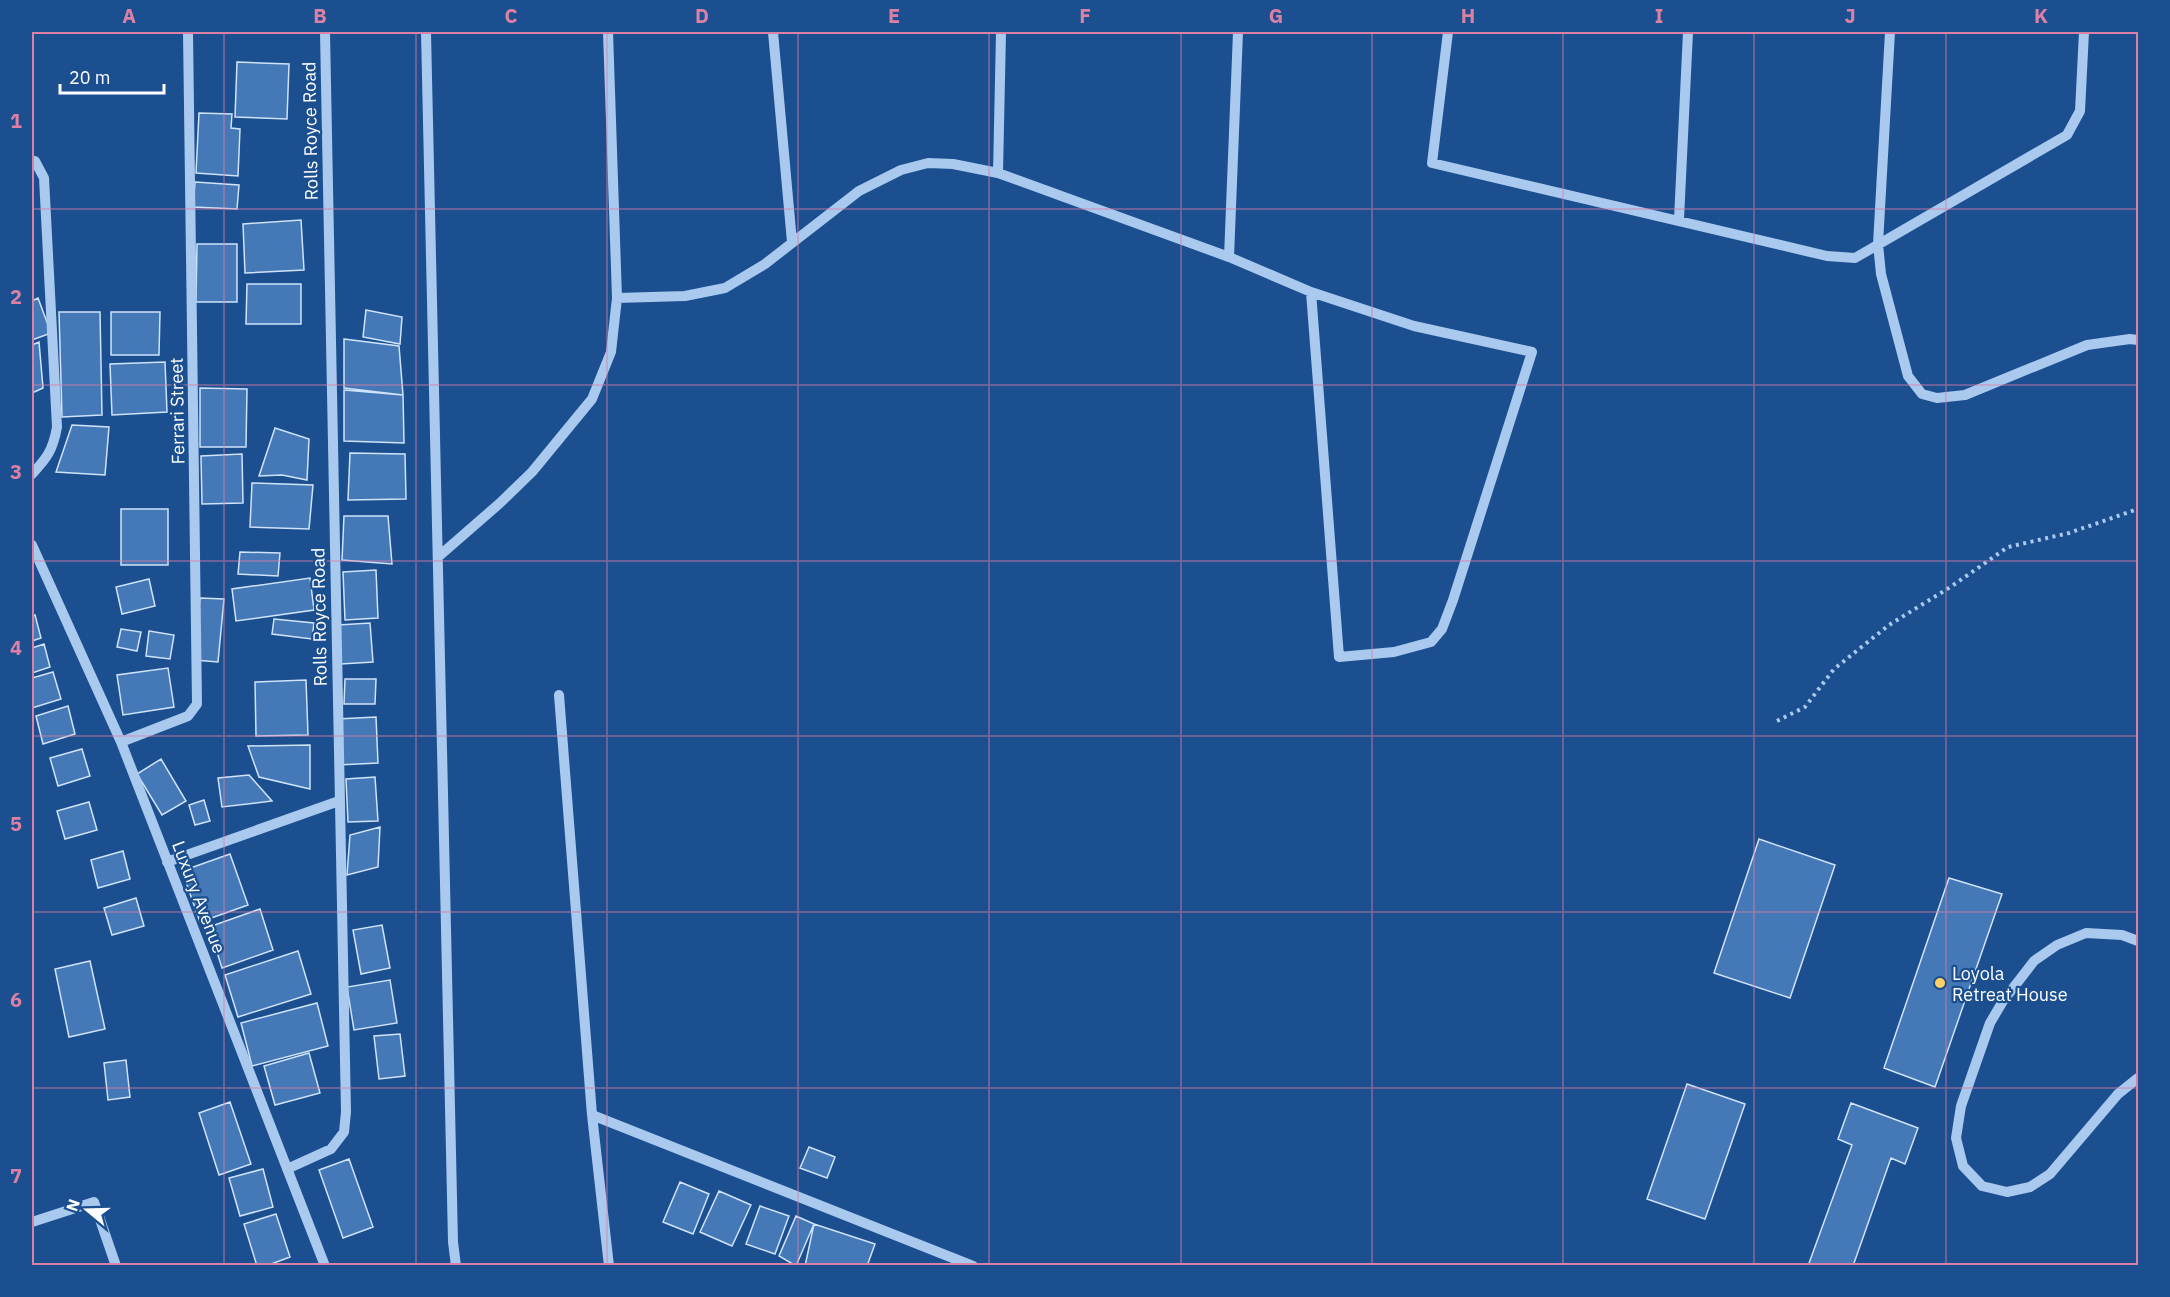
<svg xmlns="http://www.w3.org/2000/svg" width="2170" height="1297" font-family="'IBM Plex Sans',sans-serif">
<rect width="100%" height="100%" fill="#1b4f8f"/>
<!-- building -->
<path fill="#4478b7" stroke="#cfe3fa" stroke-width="1.5" d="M237,62L289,64L287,119L235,117Z
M199,113L232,114L231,128L240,129L238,176L196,173Z
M195,182L239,185L237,209L193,207Z
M301,220L304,270L245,273L243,224Z
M197,244H237V302H196Z
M247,284H301V324H246Z
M38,298L51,333L32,340V301Z
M366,310L402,317L400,344L363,337Z
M59,312H100L102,415L62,417Z
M111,312H160L159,355H111Z
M344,339L399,346L403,395L344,388Z
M39,342L43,388L32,393V345Z
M165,362L167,412L112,415L110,364Z
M200,388L247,389L246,447H200Z
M344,390L403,395L404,443L344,441Z
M72,425L109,427L105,475L56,472Z
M275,428L309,439L307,480L282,475L259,476Z
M350,453L405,454L406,499L348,500Z
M242,454L243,503L202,504L201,456Z
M252,483L313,485L309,529L250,527Z
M121,509H168V565H121Z
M344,516H388L392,564L342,560Z
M240,552L280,553L278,576L238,574Z
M376,570L378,618L345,620L343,572Z
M310,578L314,610L236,621L232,589Z
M149,579L155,606L122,614L116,587Z
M200,598L224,599L218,662L194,660Z
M35,615L41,638L32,641V616Z
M274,619L314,623L312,639L272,634Z
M370,623L373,662L341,664L338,625Z
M121,629L141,632L137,651L117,647Z
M149,631L174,635L170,659L146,656Z
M44,644L50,667L32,673V648Z
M168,668L174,707L123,715L117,675Z
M53,672L61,699L32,708V678Z
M345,679H376L375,704H344Z
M306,680L308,735L256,736L255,682Z
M68,706L75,734L43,744L36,716Z
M376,717L378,763L338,765L337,719Z
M310,745V789L259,777L248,746Z
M82,749L90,776L58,786L50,758Z
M161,759L186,801L162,815L137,774Z
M249,775L272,801L222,807L218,778Z
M375,777L378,821L348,822L346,779Z
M204,800L210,821L195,825L189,805Z
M89,802L97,830L65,839L57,811Z
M380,827L378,867L347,875L350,835Z
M1759,839L1835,865L1790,998L1714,973Z
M123,851L130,879L98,888L91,860Z
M230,854L248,905L200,922L182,871Z
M1949,878L2002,894L1935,1087L1884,1068Z
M136,898L144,926L112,935L104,908Z
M260,909L273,950L222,968L209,927Z
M382,925L390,968L361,974L353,930Z
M298,951L311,994L238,1017L225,975Z
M90,961L105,1029L69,1037L55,969Z
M390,980L397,1023L354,1030L347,987Z
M317,1003L328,1046L252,1066L241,1023Z
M400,1034L405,1076L379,1079L374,1036Z
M309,1053L320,1093L275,1105L264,1066Z
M126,1060L130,1097L108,1100L104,1063Z
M1687,1084L1745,1104L1705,1219L1647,1199Z
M230,1102L251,1164L219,1175L199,1113Z
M1851,1103L1918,1128L1905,1164L1891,1158L1853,1266H1808L1852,1145L1838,1139Z
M809,1147L835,1157L827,1178L800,1168Z
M349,1159L373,1227L343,1238L319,1170Z
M263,1169L273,1207L240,1216L229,1178Z
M680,1182L709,1194L693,1234L663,1222Z
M719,1191L751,1205L732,1246L700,1232Z
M760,1206L789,1216L775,1254L746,1244Z
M276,1214L290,1257L266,1266H257L244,1224Z
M796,1216L814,1224L796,1266L779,1256Z
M814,1224L875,1244L867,1266H805Z"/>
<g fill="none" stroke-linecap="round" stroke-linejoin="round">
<!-- path -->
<path stroke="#a9c9ee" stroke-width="4" stroke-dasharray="3 4.5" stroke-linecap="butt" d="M1777,721L1805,707L1834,669L1889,625L1952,586L2008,547L2069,533L2138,509"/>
<!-- minor -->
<path stroke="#a9c9ee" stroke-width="10" d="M426,32L453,1242L456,1266
M773,32L792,242
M1448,32L1432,163L1827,256L1855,258L2067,135L2080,111L2084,32
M1890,32L1878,244L1881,274L1908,376L1922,394L1937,398L1965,395L2087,345L2130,339L2138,340
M32,161H35L44,178L57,427C53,450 47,458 32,474
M998,173L1001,32
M1679,219L1688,32
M1229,257L1238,32
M617,298L685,296L725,288L765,264L859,191L901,170L928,163L953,164L998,173L1229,257L1311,292L1414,326L1532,352L1453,600L1442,629L1431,642L1394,652L1339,657L1311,292
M32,545L121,742L325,1266
M438,557L500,503L532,472L592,399L611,352L617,298L608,32
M559,695L592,1115L609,1266
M121,742L188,716L197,704L188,32
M167,862L339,801
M2138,941L2122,935L2086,933L2057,945L2034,961L2003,1001L1990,1023L1961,1106L1956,1138L1963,1166L1982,1186L2007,1192L2030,1187L2050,1174L2118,1094L2138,1078
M592,1115L973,1266
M287,1169L331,1149L344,1132L346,1112L325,32
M32,1222L94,1202L116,1266"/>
</g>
<!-- grid -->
<path fill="none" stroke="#dd80a5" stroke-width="1.5" stroke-opacity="0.55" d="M224,32V1266M416,32V1266M607,32V1266M798,32V1266M989,32V1266M1181,32V1266M1372,32V1266M1563,32V1266M1754,32V1266M1946,32V1266M32,209H2138M32,385H2138M32,561H2138M32,736H2138M32,912H2138M32,1088H2138"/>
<!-- markers -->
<circle fill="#ffd166" stroke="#1b4f8f" stroke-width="2" cx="1940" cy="983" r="6"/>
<g text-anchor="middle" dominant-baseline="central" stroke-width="4.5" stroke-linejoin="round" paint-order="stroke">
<!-- street labels -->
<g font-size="18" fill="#fff" stroke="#1b4f8f">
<text transform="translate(310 131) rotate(-91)">Rolls Royce Road</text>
<text transform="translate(177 411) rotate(-91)">Ferrari Street</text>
<text transform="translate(319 617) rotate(-91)">Rolls Royce Road</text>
<text transform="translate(199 897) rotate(69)">Luxury Avenue</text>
</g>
<!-- poi labels -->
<g font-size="18" fill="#fff" stroke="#1b4f8f" text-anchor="start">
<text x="1952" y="973">Loyola<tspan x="1952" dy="21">Retreat House</tspan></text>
</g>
</g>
<!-- border -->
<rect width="2170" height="1297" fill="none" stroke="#1b4f8f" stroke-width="66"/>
<!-- north arrow -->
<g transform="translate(87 1210) rotate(289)" stroke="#1b4f8f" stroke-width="4.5" paint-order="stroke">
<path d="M0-4.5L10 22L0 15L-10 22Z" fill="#ffffff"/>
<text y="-9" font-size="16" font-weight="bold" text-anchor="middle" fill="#ffffff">N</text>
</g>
<!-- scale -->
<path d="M60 84v9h104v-9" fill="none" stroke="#ffffff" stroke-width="3"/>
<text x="69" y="84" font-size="18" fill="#ffffff" stroke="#1b4f8f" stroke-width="4.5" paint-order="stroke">20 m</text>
<rect x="33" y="33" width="2104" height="1231" fill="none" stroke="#dd80a5" stroke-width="2"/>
<g font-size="20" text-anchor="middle" font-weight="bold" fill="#dd80a5">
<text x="129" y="23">A</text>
<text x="320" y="23">B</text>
<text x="511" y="23">C</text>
<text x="702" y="23">D</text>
<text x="894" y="23">E</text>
<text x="1085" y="23">F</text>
<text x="1276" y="23">G</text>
<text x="1468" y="23">H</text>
<text x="1659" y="23">I</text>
<text x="1850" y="23">J</text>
<text x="2041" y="23">K</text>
<text x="16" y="128">1</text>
<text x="16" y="304">2</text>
<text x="16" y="479">3</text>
<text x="16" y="655">4</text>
<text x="16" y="831">5</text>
<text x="16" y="1007">6</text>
<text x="16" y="1183">7</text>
</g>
</svg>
